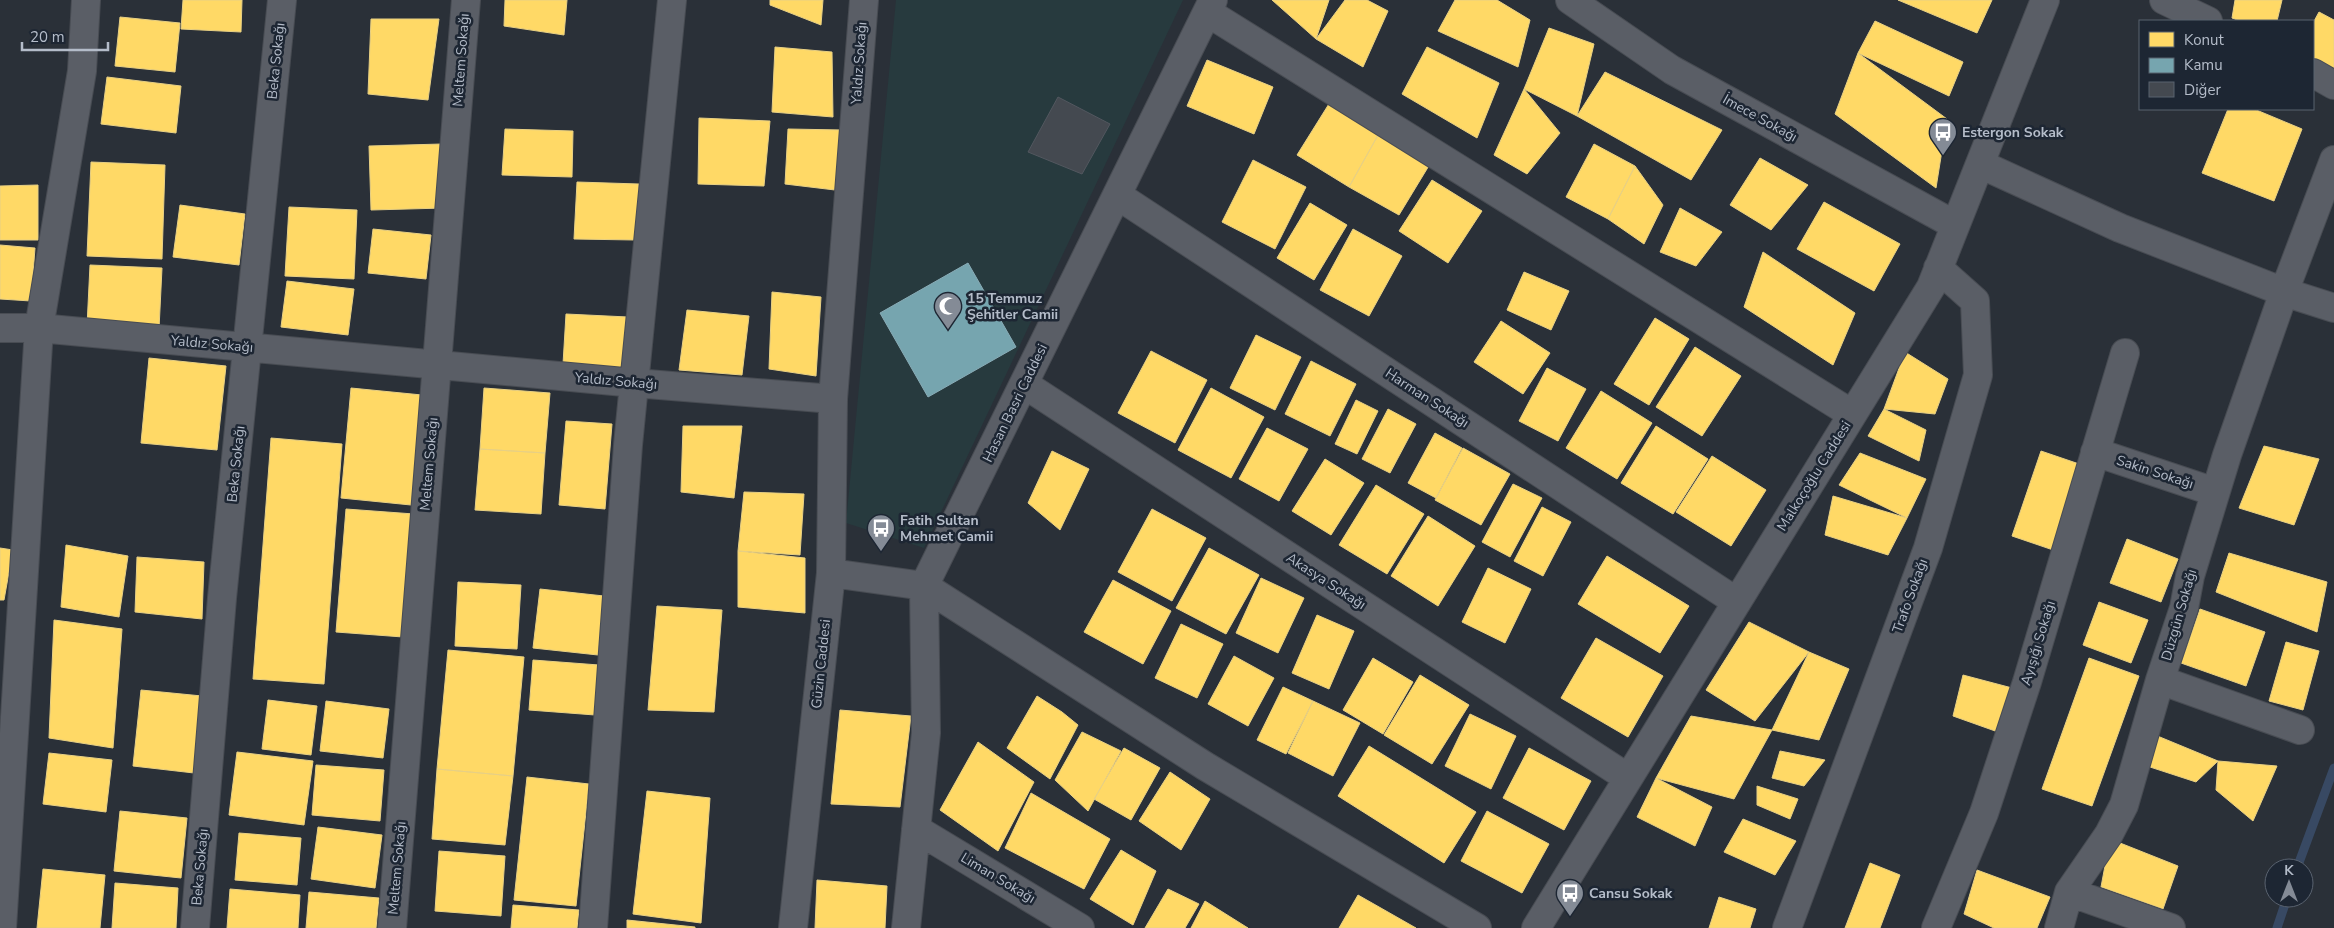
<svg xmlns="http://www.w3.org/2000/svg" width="2334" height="928" font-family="'Nunito Sans',sans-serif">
<rect width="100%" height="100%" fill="#2a3038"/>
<!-- green -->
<path fill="#273a3e" d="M896,0H1183L924,548L846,523Z"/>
<!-- homes -->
<path fill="#ffd966" stroke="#e8d084" d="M183,0H242L241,32L181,29Z
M505,0H567L564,35L504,26Z
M770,0H823L821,25L770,5Z
M1272,0H1329L1316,39Z
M1345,0H1367L1388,11L1363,67L1316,39Z
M1455,0H1497L1530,20L1518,67L1438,31Z
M1898,0H1992L1977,33Z
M2235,0H2282L2277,21H2240L2232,18Z
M2319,12L2334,20V74L2313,63V23Z
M120,17L180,23L175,72L115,66Z
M371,19H439L428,100L368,94Z
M1875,21L1963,62L1949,96L1858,53Z
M1549,28L1594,44L1577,116L1524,89Z
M775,47L832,52L833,117L772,112Z
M1427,47L1499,83L1477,138L1402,94Z
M1858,53L1947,119L1936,188L1835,114Z
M1207,60L1273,87L1254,134L1187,106Z
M1605,72L1722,130L1691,180L1577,116Z
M107,77L181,86L176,133L101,124Z
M1524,89L1560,133L1527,174L1494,155Z
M1332,99L1382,128L1349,187L1297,155Z
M2228,109H2254L2302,129L2274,201L2202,173Z
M699,118L770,121L764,186L698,184Z
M1382,128L1433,159L1399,215L1349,187Z
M505,129L573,131L572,177L502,175Z
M788,129L843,130L835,190L785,184Z
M442,144L444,208L371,210L369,146Z
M1594,144L1635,166L1608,219L1566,197Z
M1760,158L1808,185L1771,230L1730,205Z
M1253,160L1306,187L1275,249L1222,222Z
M91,162L165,165L162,259L87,256Z
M1635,166L1663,205L1644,244L1608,219Z
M1432,180L1482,211L1448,263L1399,231Z
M577,182L639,184L635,240L574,239Z
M38,185V240H0V186Z
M1824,202L1900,244L1874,291L1797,249Z
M1310,203L1347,225L1314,280L1277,258Z
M180,205L245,214L239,265L173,257Z
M289,207L357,210L354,279L285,276Z
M1680,208L1722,232L1696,266L1660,252Z
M373,229L431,235L426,279L368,273Z
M1353,229L1402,256L1369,316L1320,290Z
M0,245L35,248L31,301L0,299Z
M1763,252L1855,313L1833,365L1744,307Z
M90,265L162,268L159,329L87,326Z
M1524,272L1569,291L1551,330L1507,310Z
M287,281L354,289L348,335L281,327Z
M772,292L821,297L816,376L769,369Z
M687,310L749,316L742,375L679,370Z
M566,314L628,317L623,370L563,364Z
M1655,318L1689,339L1649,405L1614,384Z
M1501,321L1550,353L1523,394L1474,362Z
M1256,335L1301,357L1275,410L1230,388Z
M1695,347L1741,376L1702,436L1656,407Z
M1151,351L1207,380L1175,443L1118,413Z
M1905,352L1948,379L1935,414L1884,409Z
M149,358L226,366L217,450L141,443Z
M1311,361L1356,384L1330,436L1285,414Z
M1547,368L1586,389L1558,441L1519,421Z
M351,388L422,395L411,505L341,498Z
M484,388L550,393L545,453L480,449Z
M1211,388L1264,417L1231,478L1178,450Z
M1601,391L1652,423L1617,479L1566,448Z
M1356,400L1378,411L1357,454L1335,444Z
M1388,409L1416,424L1390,473L1362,459Z
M1884,409L1926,430L1919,461L1868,436Z
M566,421L612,424L605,509L559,505Z
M683,426H742L734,498L681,492Z
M1656,426L1708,459L1673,514L1621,483Z
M1267,428L1308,449L1279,501L1239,479Z
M1435,433L1462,448L1436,498L1408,483Z
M271,438L342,444L324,684L253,679Z
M2264,446L2319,459L2294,525L2239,508Z
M1463,448L1510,474L1481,525L1435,500Z
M480,449L545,453L541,514L475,510Z
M1052,451L1089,469L1060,530L1028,503Z
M2041,451L2088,467L2059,552L2012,536Z
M1860,453L1926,479L1907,518L1839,485Z
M1712,456L1766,490L1731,546L1676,512Z
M1325,459L1364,483L1331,535L1292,511Z
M1513,484L1542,498L1510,557L1482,542Z
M1376,485L1424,514L1387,574L1339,545Z
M744,492L804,494L800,555L738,551Z
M1833,496L1907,518L1888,555L1825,535Z
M1542,507L1571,522L1543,576L1514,561Z
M346,509L414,514L403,637L336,632Z
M1152,509L1206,538L1172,601L1118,572Z
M1428,516L1475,546L1438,606L1391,576Z
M2127,539L2178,559L2161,602L2110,583Z
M66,545L128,556L119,617L61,607Z
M0,548L13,550L4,600H0Z
M1209,548L1259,575L1226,634L1176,608Z
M738,551L805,558V613L738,607Z
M2229,553L2327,582L2317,632L2216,592Z
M1607,556L1689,606L1660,653L1578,604Z
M137,557L204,562L202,619L135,612Z
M1488,568L1531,589L1505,643L1462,622Z
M1261,578L1304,598L1278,653L1236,633Z
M1113,580L1171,611L1143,664L1084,632Z
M458,582L521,585L517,649L455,646Z
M540,589L604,596L598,655L533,648Z
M2099,602L2148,620L2131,663L2083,645Z
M657,606L722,610L714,712L648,710Z
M2200,609L2265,632L2246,686L2181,663Z
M1317,615L1354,631L1329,689L1292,673Z
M54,620L122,629L113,748L49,738Z
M1749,622L1809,652L1755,721L1706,690Z
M1181,624L1223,644L1197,698L1155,678Z
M1596,638L1663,676L1628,737L1561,698Z
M2286,642L2319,651L2303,710L2269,701Z
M448,650L524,657L513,776L437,769Z
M1809,652L1849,669L1819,740L1772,730Z
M1234,656L1274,678L1248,726L1208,704Z
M1373,658L1413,682L1383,734L1343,710Z
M2089,658L2139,676L2092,806L2042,789Z
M533,660L599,665L595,715L529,710Z
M1420,675L1469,705L1432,764L1384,735Z
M1963,675L2016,689L1998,732L1953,716Z
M1283,687L1313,701L1286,754L1257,740Z
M141,690L202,696L194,773L133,766Z
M1037,696L1062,712L1078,725L1050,779L1007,748Z
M268,700L317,706L311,755L262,749Z
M326,701L389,709L383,758L320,751Z
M1313,701L1360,723L1333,776L1288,753Z
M840,710L911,716L900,807L831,804Z
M1470,714L1516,736L1491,789L1445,766Z
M1691,716L1772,730L1734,799L1656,778Z
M1082,732L1121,751L1088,811L1055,780Z
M2155,735L2218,761L2196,782L2147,766Z
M978,742L1034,782L998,851L940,810Z
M1369,746L1476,812L1444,863L1338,796Z
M1124,748L1160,768L1131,820L1094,799Z
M1529,748L1591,781L1564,830L1503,798Z
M1780,751L1825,760L1804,786L1772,778Z
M237,752L313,761L304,825L229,815Z
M49,753L112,760L106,812L43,804Z
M2218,761L2277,766L2253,821L2216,790Z
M316,765L384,770L380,821L312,815Z
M437,769L513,776L505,845L432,839Z
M1170,772L1210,799L1181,850L1139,821Z
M527,777L589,784L576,906L514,900Z
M1656,778L1712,807L1695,846L1637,817Z
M1757,786L1798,799L1790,819L1757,805Z
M647,791L710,798L701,923L633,914Z
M1031,793L1110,839L1084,889L1005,848Z
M120,811L187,818L181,878L114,871Z
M1487,811L1549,844L1522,893L1461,861Z
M1743,819L1796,841L1775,875L1724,852Z
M318,827L382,835L375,888L311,879Z
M239,833L301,838L297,885L235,880Z
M2110,839L2178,866L2163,909L2101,887Z
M1121,850L1156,871L1133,925L1090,899Z
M439,851L505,856L501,916L435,911Z
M1870,863L1900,875L1880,928H1845Z
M43,869L105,875L100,928H37Z
M1977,870L2050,897L2037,928H1994L1964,914Z
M817,880L887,886L885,928H815Z
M115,883L178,888L176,928H112Z
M230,889L300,895L298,928H227Z
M1168,889L1199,904L1185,928H1145Z
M309,892L379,898L376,928H306Z
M1358,895L1416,928H1339Z
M1719,897L1756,909L1750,928H1709Z
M1205,901L1248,928H1191Z
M513,905L579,910L577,928H511Z
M627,920L695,927V928H627Z"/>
<!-- public -->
<path fill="#76a5af" stroke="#89acb7" d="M968,263L1016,347L928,397L880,313Z"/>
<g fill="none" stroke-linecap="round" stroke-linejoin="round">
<!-- stream -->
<path stroke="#384963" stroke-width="9" d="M2297,868L2334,768
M2277,928L2287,898"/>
</g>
<!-- building -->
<path fill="#444950" stroke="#52575f" d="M1058,97L1110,124L1082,174L1028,152Z"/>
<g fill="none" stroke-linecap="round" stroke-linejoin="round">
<!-- minor casing -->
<g stroke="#484c53" stroke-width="30">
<path id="minor" d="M1570,0L1672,70L1955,225
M2164,0L2208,21
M1207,12L1852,414
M2313,73L2334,85
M2334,160L2284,292L2334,308
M1980,164L2120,228L2284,292L2227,455L2190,576L2184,608L2160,680L2124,805L2109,834L2069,892L2059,928
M1117,195L1737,602
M0,328H39L635,383L833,399L864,0
M1024,384L1628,778
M2095,452L2215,492
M831,573L924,586L1213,0
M2160,680L2300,730
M916,829L1080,928
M2069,892L2171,928
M2,928L39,328L82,71L86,0
M195,928L222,598L282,0
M392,928L466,0
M593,928L628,445L672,0
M793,928L831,573L833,399
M906,928L926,733L924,586L1205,766L1477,928
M1536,928L1931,287L2045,0
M1787,928L1928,548L1978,375L1975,301L1938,268
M1936,928L1984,813L2027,682L2125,353"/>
</g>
<!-- minor -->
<use href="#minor" stroke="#5a5e66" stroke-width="28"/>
</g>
<!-- icons -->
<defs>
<g id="bus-pin" transform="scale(1.4375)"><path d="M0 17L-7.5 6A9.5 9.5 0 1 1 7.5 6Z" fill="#848b96" stroke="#1d2633"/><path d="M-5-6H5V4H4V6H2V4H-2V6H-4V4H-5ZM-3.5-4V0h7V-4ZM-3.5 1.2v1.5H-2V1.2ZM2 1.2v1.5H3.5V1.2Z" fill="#fff"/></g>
<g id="mosque-pin" transform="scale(1.4375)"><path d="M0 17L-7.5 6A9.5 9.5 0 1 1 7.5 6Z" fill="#848b96" stroke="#1d2633"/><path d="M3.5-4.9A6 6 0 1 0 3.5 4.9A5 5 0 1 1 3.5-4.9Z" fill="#fff"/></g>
</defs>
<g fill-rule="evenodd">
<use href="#bus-pin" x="1943" y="132"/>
<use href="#mosque-pin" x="948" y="306"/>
<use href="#bus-pin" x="881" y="528"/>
<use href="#bus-pin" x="1570" y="893"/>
</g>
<g text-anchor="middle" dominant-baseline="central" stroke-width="5" stroke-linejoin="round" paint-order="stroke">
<!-- street labels -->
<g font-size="14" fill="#b4bcc9" stroke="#1d2633">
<text transform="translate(461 60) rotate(-86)">Meltem Sokağı</text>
<text transform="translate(276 61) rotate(-84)">Beka Sokağı</text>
<text transform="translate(859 63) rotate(-86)">Yaldız Sokağı</text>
<text transform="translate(1760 118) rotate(29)">İmece Sokağı</text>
<text transform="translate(212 344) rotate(5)">Yaldız Sokağı</text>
<text transform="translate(616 381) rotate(5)">Yaldız Sokağı</text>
<text transform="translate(1427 398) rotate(33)">Harman Sokağı</text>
<text transform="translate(1015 403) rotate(-64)">Hasan Basri Caddesi</text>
<text transform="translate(236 464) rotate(-84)">Beka Sokağı</text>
<text transform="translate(429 464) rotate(-85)">Meltem Sokağı</text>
<text transform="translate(2155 472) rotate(18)">Sakin Sokağı</text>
<text transform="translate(1814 476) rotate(-58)">Malkoçoğlu Caddesi</text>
<text transform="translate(1326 581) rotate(33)">Akasya Sokağı</text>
<text transform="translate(1910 596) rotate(-70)">Trafo Sokağı</text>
<text transform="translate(2179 615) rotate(-74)">Düzgün Sokağı</text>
<text transform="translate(2038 643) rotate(-73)">Ayışığı Sokağı</text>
<text transform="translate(821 664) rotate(-84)">Güzin Caddesi</text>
<text transform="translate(200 867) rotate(-85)">Beka Sokağı</text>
<text transform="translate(397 868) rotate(-85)">Meltem Sokağı</text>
<text transform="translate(998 878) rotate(31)">Liman Sokağı</text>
</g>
<!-- poi labels -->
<g font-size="14" font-weight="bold" fill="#b4bcc9" stroke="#1d2633" text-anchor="start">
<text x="1962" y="132">Estergon Sokak</text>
<text x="967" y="298">15 Temmuz<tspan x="967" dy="16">Şehitler Camii</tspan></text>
<text x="900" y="520">Fatih Sultan<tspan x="900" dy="16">Mehmet Camii</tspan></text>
<text x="1589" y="893">Cansu Sokak</text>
</g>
</g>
<!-- legend -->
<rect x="2139" y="20" width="175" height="90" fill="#1d2633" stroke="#59626f"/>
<rect x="2149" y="32" width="25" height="15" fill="#ffd966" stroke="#59626f"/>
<text x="2184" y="45" font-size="15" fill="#b4bcc9">Konut</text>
<rect x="2149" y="58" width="25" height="15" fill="#76a5af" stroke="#59626f"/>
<text x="2184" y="70" font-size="15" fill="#b4bcc9">Kamu</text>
<rect x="2149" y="82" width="25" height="15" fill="#444950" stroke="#59626f"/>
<text x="2184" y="95" font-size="15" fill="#b4bcc9">Diğer</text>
<!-- north arrow -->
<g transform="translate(2289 883)"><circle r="24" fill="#1d2633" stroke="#59626f"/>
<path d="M0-4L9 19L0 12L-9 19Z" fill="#848b96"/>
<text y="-8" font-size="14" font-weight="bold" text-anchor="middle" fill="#b4bcc9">K</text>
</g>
<!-- scale -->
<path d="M22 42v8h86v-8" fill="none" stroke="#b4bcc9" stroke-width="2.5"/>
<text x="30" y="42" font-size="15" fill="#b4bcc9" stroke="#1d2633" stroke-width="4" paint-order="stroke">20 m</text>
</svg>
